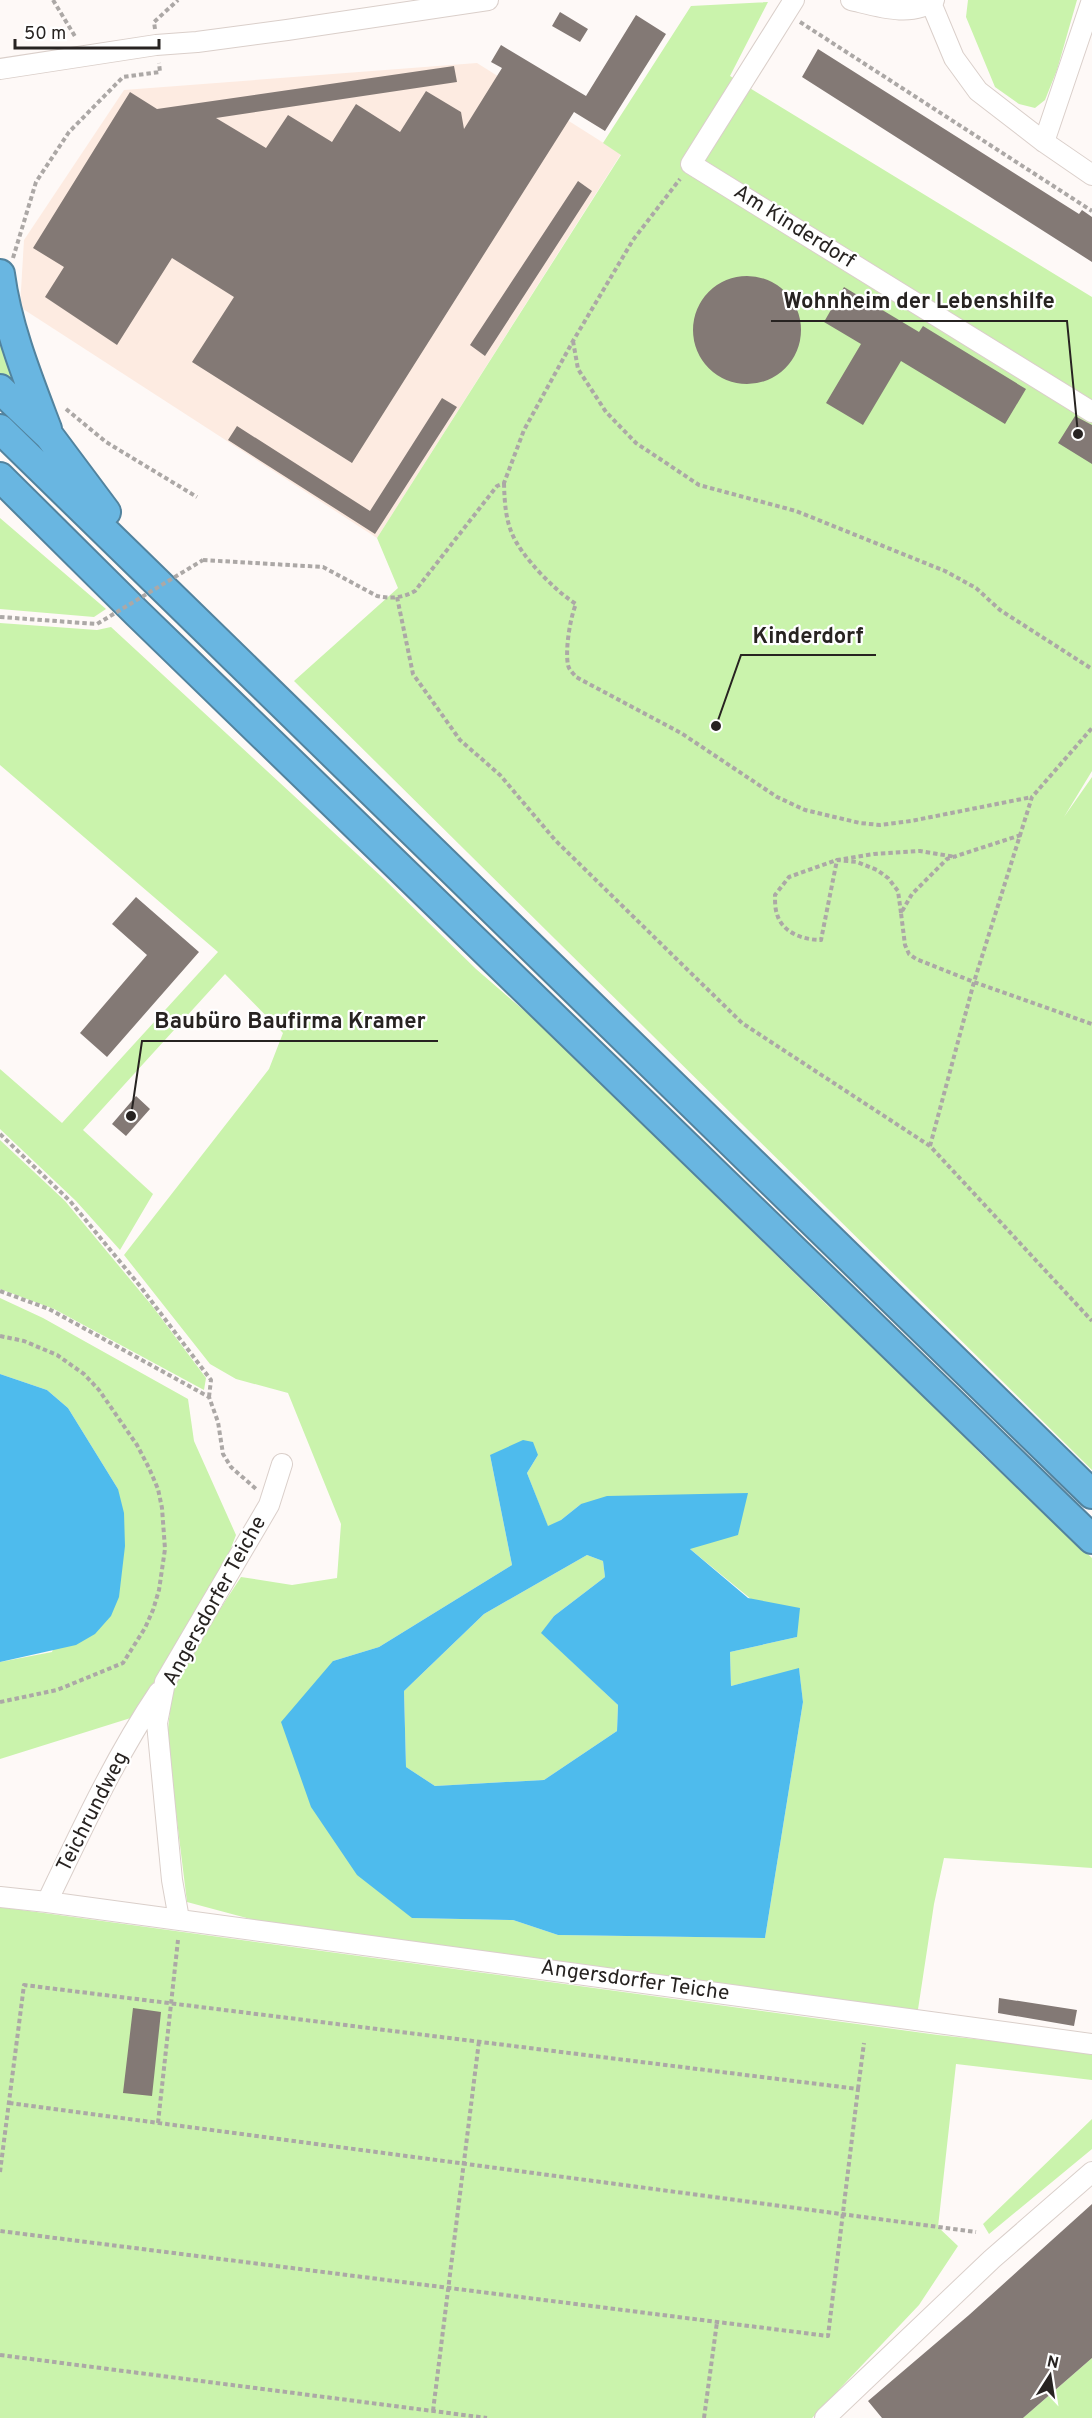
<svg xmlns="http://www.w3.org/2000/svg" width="1092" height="2418" font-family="Overpass,sans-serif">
<rect width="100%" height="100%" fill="#fef9f7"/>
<!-- built -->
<path fill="#fdebe1" d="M477,63L621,154L377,538L20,307L24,240L124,90Z"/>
<!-- green -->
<path fill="#caf3ac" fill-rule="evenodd" d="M968,0H1077L1057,70L1045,100L1035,108L1019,104L995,87L966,17Z
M768,2L730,76L1092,297V771L1064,817L1092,777V1470L294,681L398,588L377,538L621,155L603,143L691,6Z
M0,323L21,390L0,379Z
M0,518L106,609L94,617L0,609Z
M0,623L97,630L111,627L383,878L476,969L550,1033L827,1305L890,1361L982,1455L1092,1558V1868L944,1858L934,1904L917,2016L280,1927L187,1902L167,1739L173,1681L241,1577L292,1585L337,1578L341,1524L288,1393L236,1379L210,1364L124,1255L269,1069L283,1033L225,974L83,1130L153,1194L120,1250L76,1201L0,1129V1069L62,1123L218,952L0,765ZM490,1455H538L527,1473L548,1527L561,1520L581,1504L690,1549L797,1637L730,1652L731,1686L799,1669L803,1702L765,1938L558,1935L513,1920L412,1918L333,1661L379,1647L512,1565Z
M0,1140L65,1201L153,1307L206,1378L204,1390L54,1309L0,1289Z
M0,1298L43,1318L188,1399L194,1441L236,1535L228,1556L137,1716L0,1759V1662L52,1652L118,1489L68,1408L47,1390L0,1374Z
M587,1555L603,1561L605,1577L554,1616L542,1633L618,1705L617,1731L544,1780L435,1786L406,1767L404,1691L484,1614Z
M0,1907L938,2035L1092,2052V2080L956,2064L938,2227L958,2246L919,2305L812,2418H0Z
M1092,2119V2149L989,2234L983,2224Z
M1092,2358V2418H1023Z"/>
<!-- water -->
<path fill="#4ebbed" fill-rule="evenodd" d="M0,1374L47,1390L68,1408L118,1489L124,1513L125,1546L119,1597L111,1616L95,1634L76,1645L0,1662Z
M523,1440L533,1442L538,1455L527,1473L548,1526L561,1520L581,1504L607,1496L748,1493L738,1535L690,1549L748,1598L800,1608L797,1637L730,1652L731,1686L799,1668L803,1702L765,1938L558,1935L513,1920L412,1918L357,1875L311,1807L281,1722L333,1661L379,1647L512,1565L490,1455ZM587,1555L603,1561L605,1577L554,1616L541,1633L618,1705L617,1731L544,1780L435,1786L406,1767L404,1691L484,1614Z"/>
<!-- building -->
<path fill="#837975" d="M560,12L588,29L580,42L552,26Z
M636,15L666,34L605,131L574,112L352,463L192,362L234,297L172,258L117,345L45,297L64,267L33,248L130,92L157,109L454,66L457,82L216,118L266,148L288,115L332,142L356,104L400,132L426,91L461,112L464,129L502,68L491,62L501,45L586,96Z
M818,49L1079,214L1082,210L1092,217V262L802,77Z
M578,181L592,191L485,356L470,345Z
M693 330a54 54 0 1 1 108 0a54 54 0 1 1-108 0Z
M844,287L919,332L923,326L1026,389L1005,424L901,361L863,425L826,403L861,344L824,322Z
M442,398L457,407L375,534L228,440L237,426L370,511Z
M1075,416L1092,425V464L1058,443Z
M136,897L199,952L107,1057L80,1033L147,955L112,924Z
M136,1096L150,1109L126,1136L112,1124Z
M999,1998L1077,2010L1074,2026L998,2013Z
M133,2008L161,2012L152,2096L123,2093Z
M1092,2204V2358L1023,2418H882L868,2401L969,2315Z"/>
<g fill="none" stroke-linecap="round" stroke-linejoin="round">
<!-- minor casing -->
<g stroke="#dacfca" stroke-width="22">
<path id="minor" d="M794,0L691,164L1092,412
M851,0C877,6 912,18 934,0
M931,3L954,58L978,91L1044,142L1092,175
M0,69L156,45L197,42L287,30L488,0
M1044,142L1092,0
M0,1897L47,1902C81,1831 115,1757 159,1692
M47,1902L1092,2044
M179,1919L172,1880L157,1723L165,1682L269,1505L282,1464
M825,2418L992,2259L1092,2172"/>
</g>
<!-- highway casing -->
<g stroke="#52839e" stroke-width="32">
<path id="highway" d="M0,274C7,327 28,379 47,429
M0,389L50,437L106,512
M0,429L1092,1494
M0,477L137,613L1092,1539"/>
</g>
<!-- path -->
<path stroke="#aca8a6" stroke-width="4" stroke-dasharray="4.5 3" stroke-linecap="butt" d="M53,0L76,38
M800,22L1092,211
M155,29L154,22L178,0
M13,258L36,182L69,132L123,77L160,72L159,63
M573,341L578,369L606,412L636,443L699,485L796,511L945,571L976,588L1000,610L1092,669
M66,409L106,442L197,497
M504,483C505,527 511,541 541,574C552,585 562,595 576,604C570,618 565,650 568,665C569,670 573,673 576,677L681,733L777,797L805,810L860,823L880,825L911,821L1032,797
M203,560L323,567L377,596C390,599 403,598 415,591L497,486L504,483L524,430L573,341L633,240L680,179
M397,597L413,674L460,740L500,775L555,840L742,1023L930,1146L1092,1321
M1021,835L947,859L912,894L901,913L905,945L909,954L916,959L974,982L1092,1024
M901,913L898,891L888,878L877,870L857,862L837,860L789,877L775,895C775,901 775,909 777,914C782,933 804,940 821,940L837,860L874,854L920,851L956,857
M0,1134L70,1201L140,1286L211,1380L209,1397
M930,1146L974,982L1032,797L1092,728
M0,1291L49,1309L209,1397L218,1422L223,1454L231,1467L256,1489
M0,1336L24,1341L57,1355L84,1374L99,1390L137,1445L149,1468L158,1489L162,1508L165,1549L159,1590L153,1610L145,1628L123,1663L57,1690L0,1702
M858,2089L864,2043
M9,2103L976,2232
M158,2123L178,1940
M0,2172L24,1985L858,2089L828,2336L0,2231
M0,2355L487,2418
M433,2411L479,2041
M704,2418L717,2322"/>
<!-- minor -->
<use href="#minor" stroke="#fff" stroke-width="20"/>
<!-- highway -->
<use href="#highway" stroke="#69b6e1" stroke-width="28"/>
<!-- path-bridge -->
<path stroke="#aca8a6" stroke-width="4" stroke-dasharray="4.5 3" stroke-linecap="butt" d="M0,617L97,624L203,560"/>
</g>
<g text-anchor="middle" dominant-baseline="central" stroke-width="4.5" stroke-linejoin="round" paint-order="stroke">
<!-- street labels -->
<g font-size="21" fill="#272321" stroke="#fff">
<text transform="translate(794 227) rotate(32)">Am Kinderdorf</text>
<text transform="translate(215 1601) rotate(-61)">Angersdorfer Teiche</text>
<text transform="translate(93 1812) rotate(-63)">Teichrundweg</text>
<text transform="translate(635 1981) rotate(8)">Angersdorfer Teiche</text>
</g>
</g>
<!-- callouts -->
<path fill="none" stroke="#272321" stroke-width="2" d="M1078 434L1067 321H771M716 726L741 655H876M131 1116L142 1041H438"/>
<g fill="#272321" stroke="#fff" stroke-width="2">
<circle cx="1078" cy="434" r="6"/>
<circle cx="716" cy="726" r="6"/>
<circle cx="131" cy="1116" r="6"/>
</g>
<g font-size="22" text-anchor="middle" font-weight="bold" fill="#272321" stroke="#fff" stroke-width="4.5" stroke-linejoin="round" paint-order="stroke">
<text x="919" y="308">Wohnheim der Lebenshilfe</text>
<text x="808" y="643">Kinderdorf</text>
<text x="290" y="1028">Baubüro Baufirma Kramer</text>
</g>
<!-- north arrow -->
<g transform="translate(1050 2376) rotate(12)" stroke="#ffffff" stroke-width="4.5" paint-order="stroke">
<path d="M0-4.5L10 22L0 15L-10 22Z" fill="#272321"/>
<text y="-9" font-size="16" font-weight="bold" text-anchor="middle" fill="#272321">N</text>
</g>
<!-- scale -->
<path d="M15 39v9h144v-9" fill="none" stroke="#272321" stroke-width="3"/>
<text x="24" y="39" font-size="18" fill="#272321" stroke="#ffffff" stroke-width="4.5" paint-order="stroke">50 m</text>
</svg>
